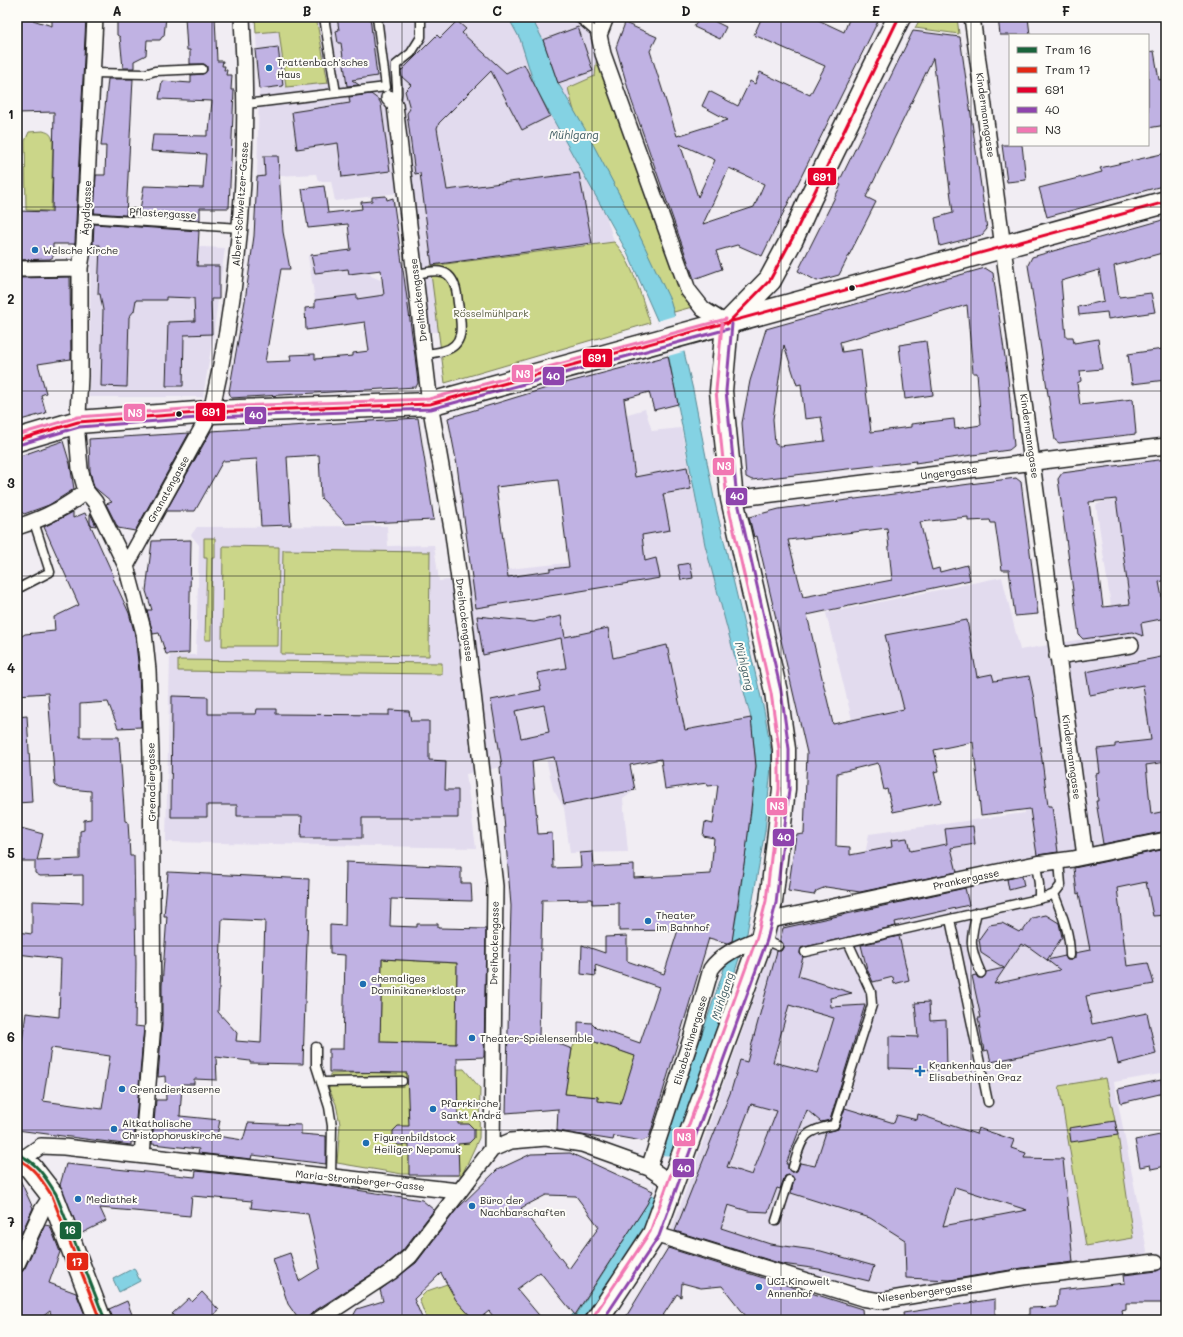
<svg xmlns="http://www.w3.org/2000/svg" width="1183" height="1337" font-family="Mali,sans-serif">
<rect width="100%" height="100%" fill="#f1edf3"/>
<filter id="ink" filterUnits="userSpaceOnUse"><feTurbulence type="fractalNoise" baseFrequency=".025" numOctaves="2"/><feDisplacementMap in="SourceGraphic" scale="8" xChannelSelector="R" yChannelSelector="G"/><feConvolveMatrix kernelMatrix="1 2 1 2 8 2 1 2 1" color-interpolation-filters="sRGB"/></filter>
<g filter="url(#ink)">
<!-- built -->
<path fill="#e2dbee" d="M255,17H601L595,76L568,88L614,242L431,266L439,332H412L367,339L365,322L316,329L315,300L308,256L367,247L369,271L371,276L383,281L404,278L422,270L413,191L335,201L331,181H318L316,174L257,177L259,91Z
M91,242L225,248L213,337L203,397H89Z
M645,409L652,431L681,428L705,545L751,719L675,756L630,765L635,790L623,799L628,852L570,853L564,808L553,789L546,758L466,774L476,848L166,842L170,655H196L199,545L191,535L197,527L387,526L388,546L434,545L439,581L469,578L518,568L606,559L587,426Z
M1166,484V1073L1114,1082L1148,1256L875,1294L671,1232L771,950V943L778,928L783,924L870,907L864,892L863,866L869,834L1025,813L1014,709L857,740L826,613L1002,577L1020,650L1083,639L1111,606L1096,505L1132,488Z"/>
<!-- green -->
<path fill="#cbd689" stroke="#747952" d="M255,17H316L328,83L286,87L279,31L256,33Z
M921,17H957L959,34L915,28Z
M597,54L692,307L674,312L627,209L574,111L568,88L595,76Z
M43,131C50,133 51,134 53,141L51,211L26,210L25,141L29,132Z
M614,242C632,260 642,299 650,323L445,383L430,266Z
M204,538H215V558H212L211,640H205L207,558H204Z
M223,546L279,547L278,646H222Z
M283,550L430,552L429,656L281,654Z
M178,660L442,663V674L178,671Z
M382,959L457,963L456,1044L380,1042Z
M578,1036L635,1056L621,1105L597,1115L598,1097L565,1094L572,1049Z
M464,1069L480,1088L479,1138L462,1175L402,1174L337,1163L340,1124L336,1104L329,1089L330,1074Z
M1106,1078L1118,1135L1133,1238L1086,1246L1059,1086Z
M447,1284L474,1320H427L419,1299L427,1291Z"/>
<!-- water -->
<path fill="#84d2e3" stroke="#5a8993" d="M508,17H531L543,40L558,83L585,129L627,209L670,300L679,331L693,390L715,503L764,710L772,756L765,831L747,933L707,1061L645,1228L586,1320H568L574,1313L576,1315L647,1204L653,1191L663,1149L723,972L731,944L739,902L754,788L756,766L751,718L705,545L665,338L628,254L535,87L520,39Z
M134,1268L140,1281L119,1292L113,1279Z"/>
<!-- pier -->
<path fill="#f1edf3" d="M677,315L686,351L668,356L657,321Z
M660,1155L675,1156L661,1200L652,1194Z"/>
<!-- building -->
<path fill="#c0b2e3" stroke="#1c1c1c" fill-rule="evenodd" d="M17,17H23L52,26V17H86L75,242V244H53V257L50,259L17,260V211L52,212L54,112L17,113Z
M117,17H166L164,36L162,37L160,40H147L146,55L134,61V68H123L120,37L117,35Z
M185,17H215L217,61H223L222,66H225L224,70H227L226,75H232L231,90H234L229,208H200V220L139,216L144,186L203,188L206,154L151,151L153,135L207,136V131H209L212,101L159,99L162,81L191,83V75L203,74L207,71V66L204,64H190V50H187Z
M337,17H370L377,76L352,80L359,85L347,86L341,43H338L336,31L339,30Z
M699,17H706L726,27L720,39L694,27Z
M762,17H812L844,32L850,17H880L762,256L737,245L716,251L722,269L694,279L631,99L616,47L625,23L657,37L650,51L677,136L728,120L702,106L709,91L738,106L750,81L755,84L760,72L810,95L825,66L754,35ZM680,144L715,160L698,197ZM729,168L764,184L754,207L703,224Z
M998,17H1028L1030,35H1000Z
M457,21L466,29L462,33L506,73L524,64L550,116L522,130L491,71L439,123L437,128L447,190L579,173L592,243L432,265L420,173L415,174L407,113L410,109L405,91L411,85L402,77L401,71L437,35L440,38Z
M578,27L593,71L558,83L543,40Z
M913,31L960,37L987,229L982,235L940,246L935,218L953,213L933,58L866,197L876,202L839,275L817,281L798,271L841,185L838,184Z
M278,47L283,86L259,89L255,50Z
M1154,51L1159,80L1166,78V125L1148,128V52Z
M108,79H133L126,215L139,216L94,213L96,175H105L106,146H101Z
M371,94L379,100L381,104L390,171L342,177L338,143L297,149L292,112L350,103L349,97Z
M1002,145H1022L1026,180L1007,182Z
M1166,153V185L1047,217L1039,188L1102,172L1100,168Z
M264,156H278L283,232L290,269H281L265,362L291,361L290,355L315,354V359L353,356V353L369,351L365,322L306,330L305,308L315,307V300L357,295V299L384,295L381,270L349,274L348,269L315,273L311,255L351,250L348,224L308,228L302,189L324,186L328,213L362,209L361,202L372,201V197L386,196L387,200L393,198L415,356L418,383L416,387L231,398L229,392L245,301L254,236L257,177L265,176Z
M1166,219V252L1114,266L1119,297L1151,293L1155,312L1108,319L1107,312L1079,315L1078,307L1104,301L1099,270L1061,281L1066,337H1073L1074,343L1098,339L1102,369L1080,371L1081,381L1077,383L1080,405L1133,399L1136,434L1059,443L1055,440L1028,265L1032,257Z
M94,224L199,231L197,266H219V299H211L212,334L184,335L183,386H166L168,322L195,321L194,298L166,297V300H136L134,311L129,317L127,387L101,386L103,310L100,294H98L100,245H93Z
M985,268L993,273L1008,378L1014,446L1009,450L915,463L916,461L752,480L746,477L742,423L750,381L766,329ZM967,305L973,373H977L981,425L955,429L954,419L911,424V427L871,432L861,349L842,352L840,342ZM784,345L797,385L801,384L805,419L821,417L825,441L780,446L775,444L773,419Z
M70,277L71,359L38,364L46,393L41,395L46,413L17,421V278Z
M926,341L933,395L905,399L899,345Z
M1163,349L1166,380L1132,384L1128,354Z
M668,356L678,404L654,410L649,392L624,399L635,477L687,467L691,489L663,494L670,530L642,535L645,561L656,558L660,578L476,608L457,465L448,418L550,387ZM558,480L569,567L550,569V571L508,577L496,487Z
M418,418L434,520L346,524L321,498L319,455L287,457L291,525L261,526L257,459L223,461L195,511H166L211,431Z
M189,433L135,531L118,528L106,504L112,502L94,487L90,471L89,439Z
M63,441L70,464L74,489L49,505L24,514L17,508V457Z
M1166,459V580L1159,582L1166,618L1141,623L1143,636L1132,632L1083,639L1079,635L1058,479L1062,473ZM1116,499L1130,604L1103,607L1089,502Z
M1016,478L1021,482L1038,614L1015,616L1009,570H1002L995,523H991L990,520L968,521V517L920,522L932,570L939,568L940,572L967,565L970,580L807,615L833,724L904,709L885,635L967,620L977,677L992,674L994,681L1029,676L1034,699L1048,806H1052L1058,852L1037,855L1030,809L981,815L973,742L934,750L939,771L934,772L941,802L893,812L887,789L884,790L878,763L837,773L836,846L850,847V855L892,847L891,840L907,838L910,851L947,844L945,829L973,826L975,844L951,848L957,872L860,892L826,887L816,891L814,895L788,891L796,835L804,834L807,753L757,536L754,537L749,517L779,509ZM887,528L892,580L803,597L788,540Z
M73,512V518L85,513L114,577L113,578L129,613L135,635L139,671L141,727L118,728L108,702L80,704V737H119L125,821L128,822L130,856H134L136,964L135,1026L144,1027L134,1142H131V1145L17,1130V1077L26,1013L59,1017L61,959L17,954V932L32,934V901L83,903V875L40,876L35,873V861H17V827L43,834L37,861L80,859V831L84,830V820L91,819V791L59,788L55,785L48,693L17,695V639L25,634L55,631L54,617L79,605L44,527ZM51,1048L110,1056L102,1109L43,1101Z
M90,513L96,526L90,525Z
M191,540L189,653L166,654L159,633L153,634L147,610H152L146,591L152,541Z
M690,563L693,578L681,580L678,565Z
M477,616L534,622L561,616L565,637L608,628L613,658L667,645L685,730L751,718L756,766L746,851L732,941L727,943L709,938L649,1138L642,1141L614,1136L613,1140L557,1131L558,1109L506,1113L511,906L500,767L502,766L491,700L541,690L537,673L566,668L561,638L483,655ZM544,705L549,732L521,738L515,711ZM554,757L564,804L635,790L630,765L661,759L665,789L707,783L708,786L718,785L713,824L705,822L703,836L714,838L711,874L634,878V865L594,867L593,852L580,853L581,867L553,868L552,833L538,834L532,761ZM592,899V904L619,903V931L678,930L664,974L627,961V936L605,937V953L582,945L581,974L596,976L595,965L659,987L640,1043L597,1028L592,1023L578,1022V1036L635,1056L620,1104L598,1101V1097L565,1094L572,1049L539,1036L542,900Z
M1166,656V762L1146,765L1151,814L1166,811V831L1103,844L1096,801H1098L1096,774L1100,773L1097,749L1115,747V744L1151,740L1143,685L1090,695L1086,672Z
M172,696L208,697V714H256L257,709H276V714L389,715V710L409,711L411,721H429V760L446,761L445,790H458V818H362V838H301L302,816H237V805H207V817H171Z
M27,716L32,802L17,803V717Z
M1166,849V915L1153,916L1146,882L1117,888L1127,966L1148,963L1154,984L1086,996L1092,1024L1147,1013L1156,1054L1118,1064L1112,1037L991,1062L988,1050L984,1051L978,1018H981L972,976L976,975L978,978H983L986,972L1004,968L981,953L979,939L989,925L1002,923L1019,932L1021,930L1023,931L1032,918L1046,915L1059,923L1062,937L1047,960L1025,944L1024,946L1021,944L994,984L1060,970L1047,960L1065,956L1067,960H1071L1075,958V953L1090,950L1079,893L1077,894L1074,868Z
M346,862L461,867V883H471L472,901L391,899L390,926L417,927V924H438V928L486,929L484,1057L457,1058L458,1124H469L474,1129V1138L469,1143L458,1144L459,1175H409V1145H398L393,1140V1131L398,1126H409L407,1073L329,1072V1049H343L345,955L330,954V925L345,926ZM382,959L457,963L456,1044L380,1042Z
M168,872L309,879L303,1064L250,1063V1061L216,1057L217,1080L194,1079V1084H182L180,1116L220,1120L217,1136L243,1140L248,1123L301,1125V1134L326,1136V1164L252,1155L251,1159L198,1153L199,1149L152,1144L156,1100H166L165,1076L158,1077L162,1025V986L167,916H164ZM222,919L265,921L261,1043L236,1041L237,1033L218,1012Z
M1022,876L1024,886L1009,890L1007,879Z
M965,888L969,905L895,922L896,926L801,948L800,954L803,957L798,976L852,993L830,998L831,1007L865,1005L830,1120L821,1122L807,1110L786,1164H788V1169L792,1172L797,1171L800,1163L815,1166L826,1132L838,1129L845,1108L894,1123L897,1115L917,1120L918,1114L976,1134L978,1128L1014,1140L1011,1148L1026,1153L1024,1158L1063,1159L1073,1262L1022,1268L950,1280L906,1278L905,1240L870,1218L791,1193L794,1179L790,1175L785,1176L780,1189L777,1188L768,1212L748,1211L728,1205L721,1228L770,1244L821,1251L874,1266L869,1281L819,1269L782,1264L675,1231L731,1091L740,1060L747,1062L777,951H781L783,948V943L780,941L783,928ZM789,1005L834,1018L817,1073L773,1062ZM751,1104L777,1111L752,1175L727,1167ZM955,1187L1027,1210L943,1226Z
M899,936L909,980L894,984L893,977L873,982L867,969L861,945Z
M929,1002L930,1021L946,1020L947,1070L889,1068V1036L918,1037L915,1003Z
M1161,1080L1164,1093L1121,1103L1118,1089Z
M1115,1121L1118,1135L1071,1142L1069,1128Z
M1160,1135L1166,1166L1151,1169L1150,1165L1140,1167L1135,1140Z
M570,1153L653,1191L647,1204L575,1315L540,1272L517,1289L543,1320H496L489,1311L478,1320H474L456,1300L441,1273L414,1299L423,1320H351L357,1309L383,1301L380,1290L416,1263L457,1209L497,1170L531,1154ZM546,1195L576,1196L599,1227L569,1269L521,1208Z
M66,1164L195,1177L196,1171L317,1184L422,1200L434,1210L403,1250L386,1265L313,1312L305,1320H299L288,1304L273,1259L290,1253L299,1281L320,1268L308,1214L251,1208L252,1201L192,1196L190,1216L100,1208L106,1221L80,1234L60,1185Z
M17,1173L33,1208L17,1243Z
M45,1225L50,1226L60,1252L49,1283L76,1293L87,1320H53L50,1311L38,1320H17V1273L22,1272L25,1268Z
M668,1248L862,1309L863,1320H749L722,1286L701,1288L682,1283L681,1297L677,1294L660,1320H624Z
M1162,1268H1166V1303H1126V1309L1121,1310L1123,1320H1029V1308L1057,1307L1058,1290L1125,1283L1124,1275L1157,1271Z
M202,1292L219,1310L207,1320H177L172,1314L189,1298L192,1302Z
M995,1299V1320H904L903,1313Z
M127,1301L134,1320H114L109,1309Z"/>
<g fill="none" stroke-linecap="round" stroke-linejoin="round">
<!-- service casing -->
<g stroke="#1c1c1c" stroke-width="11">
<path id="service" d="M324,17L336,93
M578,17L599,35
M93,73L145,74L155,71L202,69
M246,104L386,87L377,17
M395,105C400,93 395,79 396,65L411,53L421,37V17
M85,218L240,228
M415,274C425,273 439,268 448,275C456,282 457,293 458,303C461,322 467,345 443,351C437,353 430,353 425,354
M17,589L50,572L34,522
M1036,864L1039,884V899
M1054,894C1062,914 1070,933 1070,955
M977,912C970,940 969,947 981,973
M950,919L988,1102
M762,939L778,946
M805,952L1047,897L1054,894L1061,885L1059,861
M316,1047V1066L329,1107L332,1126L331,1176
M321,1082L402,1081
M793,1167C803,1137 802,1131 834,1125L872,1005L871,992L848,942
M776,1221L789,1180"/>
</g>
<!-- minor casing -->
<g stroke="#1c1c1c" stroke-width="18">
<path id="minor" d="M95,17L84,243L80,268V376L77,434L80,469L86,491L95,502L126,566L144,633L148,670L151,754L153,1024L142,1155
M606,17L599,35L603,54L688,290L703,309L727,324
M972,17C1012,296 1046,576 1085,856
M389,98L395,105L430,404L453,534L466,632L495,886L492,1149
M17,269L80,268
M732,499L1166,446
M17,527C43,519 65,509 86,491
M126,566L211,412C241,283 250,149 242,17
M1057,656L1131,645
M766,921L1036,864L1073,859L1166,840
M21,1160L41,1146L64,1147L458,1191
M649,1168L692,1036L711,969C722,953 744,944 762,938
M654,1234L862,1298L880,1301L1023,1277L1156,1262
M17,1264L42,1210L52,1195
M318,1320L391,1272L410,1256L492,1149L511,1141L546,1138L582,1144L649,1168L673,1184"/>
</g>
<!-- secondary casing -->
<g stroke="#1c1c1c" stroke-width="25">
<path id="secondary" d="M17,1160H21L31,1168L52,1195L100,1320
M597,1320L654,1234L762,938L771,902L784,789V749L776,692L732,499L721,391L727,324"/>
</g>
<!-- primary casing -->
<g stroke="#1c1c1c" stroke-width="25">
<path id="primary" d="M728,323L770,280L792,239L810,199L899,17
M17,440L78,422L211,412L430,404L1166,202"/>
</g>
<!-- service -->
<use href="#service" stroke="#fdfcf7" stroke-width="8"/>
<!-- minor -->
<use href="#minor" stroke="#fdfcf7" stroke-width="15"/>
<!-- secondary -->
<use href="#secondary" stroke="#fdfcf7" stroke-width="22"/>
<!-- primary -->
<use href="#primary" stroke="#fdfcf7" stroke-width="22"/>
<!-- bus-1 casing -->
<g stroke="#fdfcf7" stroke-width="6">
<path id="bus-1" d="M727,324L770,280L792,239L899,17
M17,440L78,422L211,412L430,404L1166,202"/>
</g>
<!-- bus-2 casing -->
<g stroke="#fdfcf7" stroke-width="6">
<path id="bus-2" d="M18,445L79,427L211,417L431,409L728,329
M603,1320L659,1236L767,940L776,903L789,790V749L781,691L737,498L726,391L732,324"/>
</g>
<!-- bus-3 casing -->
<g stroke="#fdfcf7" stroke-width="6">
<path id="bus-3" d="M17,435L78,417L211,407L429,399L726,319
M593,1317L650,1232L757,937L766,901L779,789V749L771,693L727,500L716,391L722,324"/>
</g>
<!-- bus-1 -->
<use href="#bus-1" stroke="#e4002b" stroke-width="3"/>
<!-- bus-2 -->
<use href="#bus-2" stroke="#8e44ad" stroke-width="3"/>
<!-- bus-3 -->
<use href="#bus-3" stroke="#f177b2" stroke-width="3"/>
<!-- tram-1 casing -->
<g stroke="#fdfcf7" stroke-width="6">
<path id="tram-1" d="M17,1154C36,1161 46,1178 56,1194L105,1320"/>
</g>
<!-- tram-2 casing -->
<g stroke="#fdfcf7" stroke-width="6">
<path id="tram-2" d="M17,1159C34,1166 43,1182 52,1196L100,1320"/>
</g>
<!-- tram-1 -->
<use href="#tram-1" stroke="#19633a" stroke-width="3"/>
<!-- tram-2 -->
<use href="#tram-2" stroke="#e42714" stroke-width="3"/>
</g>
</g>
<!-- grid -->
<path fill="none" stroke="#1c1c1c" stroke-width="1" stroke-opacity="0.55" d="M212,17V1320M402,17V1320M592,17V1320M781,17V1320M971,17V1320M17,207H1166M17,391H1166M17,576H1166M17,761H1166M17,946H1166M17,1130H1166"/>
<!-- markers -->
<g fill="#1f6fb2" stroke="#fdfcf7" stroke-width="1.5">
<circle cx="269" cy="68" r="4"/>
<circle cx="35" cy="250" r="4"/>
<circle cx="648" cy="921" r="4"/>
<circle cx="363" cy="984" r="4"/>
<circle cx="472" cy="1038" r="4"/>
<path d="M918 1065h4v4h4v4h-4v4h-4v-4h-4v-4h4z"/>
<circle cx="122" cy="1089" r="4"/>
<circle cx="433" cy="1109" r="4"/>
<circle cx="114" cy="1129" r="4"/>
<circle cx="366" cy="1143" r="4"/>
<circle cx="78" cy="1199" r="4"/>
<circle cx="472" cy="1206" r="4"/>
<circle cx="759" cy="1287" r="4"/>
</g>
<g fill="#1c1c1c" stroke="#fdfcf7" stroke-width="1.5">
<circle cx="852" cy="288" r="3.5"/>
<circle cx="179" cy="414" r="3.5"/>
</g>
<g text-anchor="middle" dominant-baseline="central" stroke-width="4" stroke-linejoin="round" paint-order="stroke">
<!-- poi labels -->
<g font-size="10" fill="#1c1c1c" stroke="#fdfcf7" text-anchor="start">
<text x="277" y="62">Trattenbach'sches<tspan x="277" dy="12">Haus</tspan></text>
<text x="43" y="250">Welsche Kirche</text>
<text x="656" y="915">Theater<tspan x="656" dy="12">im Bahnhof</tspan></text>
<text x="371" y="978">ehemaliges<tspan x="371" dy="12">Dominikanerkloster</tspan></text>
<text x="480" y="1038">Theater-Spielensemble</text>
<text x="929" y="1065">Krankenhaus der<tspan x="929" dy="12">Elisabethinen Graz</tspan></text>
<text x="130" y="1089">Grenadierkaserne</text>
<text x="441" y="1103">Pfarrkirche<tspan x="441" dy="12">Sankt Andrä</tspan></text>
<text x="122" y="1123">Altkatholische<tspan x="122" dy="12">Christophoruskirche</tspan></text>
<text x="374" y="1137">Figurenbildstock<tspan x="374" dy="12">Heiliger Nepomuk</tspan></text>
<text x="86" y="1199">Mediathek</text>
<text x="480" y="1200">Büro der<tspan x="480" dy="12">Nachbarschaften</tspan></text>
<text x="767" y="1281">UCI Kinowelt<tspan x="767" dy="12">Annenhof</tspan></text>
</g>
<!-- street labels -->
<g font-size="10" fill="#1c1c1c" stroke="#fdfcf7">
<text transform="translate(986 115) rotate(82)">Kindermanngasse</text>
<text transform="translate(240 204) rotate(-86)">Albert-Schweitzer-Gasse</text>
<text transform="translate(86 208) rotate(-87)">Ägydigasse</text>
<text transform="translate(163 213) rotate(3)">Pflastergasse</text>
<text transform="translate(418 300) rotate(-97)">Dreihackengasse</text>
<text transform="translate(1030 436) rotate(82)">Kindermanngasse</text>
<text transform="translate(949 472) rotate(-7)">Ungergasse</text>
<text transform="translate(168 489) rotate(-61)">Granatengasse</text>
<text transform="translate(465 620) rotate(83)">Dreihackengasse</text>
<text transform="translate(1072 757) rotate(82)">Kindermanngasse</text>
<text transform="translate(151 782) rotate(-91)">Grenadiergasse</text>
<text transform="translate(966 879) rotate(-12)">Prankergasse</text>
<text transform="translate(494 943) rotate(-89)">Dreihackengasse</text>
<text transform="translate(690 1040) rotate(-73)">Elisabethinergasse</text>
<text transform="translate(360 1180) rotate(6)">Maria-Stromberger-Gasse</text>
<text transform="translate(925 1292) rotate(-8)">Niesenbergergasse</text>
</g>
<!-- park labels -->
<g font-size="10" fill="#595d42" stroke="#fdfcf7">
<text x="491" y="313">Rösselmühlpark</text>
</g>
<!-- water labels -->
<g font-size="11" font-style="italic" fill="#405c62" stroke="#fdfcf7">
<text x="574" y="134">Mühlgang</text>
<text transform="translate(745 666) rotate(76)">Mühlgang</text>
<text transform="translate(722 996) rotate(-72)">Mühlgang</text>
</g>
</g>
<g stroke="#fdfcf7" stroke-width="1.5">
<rect x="807" y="167" width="30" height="19" rx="4" fill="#e4002b"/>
<rect x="582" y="348" width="31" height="20" rx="4" fill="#e4002b"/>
<rect x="511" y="364" width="23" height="19" rx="4" fill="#f177b2"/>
<rect x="542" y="366" width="23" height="20" rx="4" fill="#8e44ad"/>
<rect x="195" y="402" width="31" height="20" rx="4" fill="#e4002b"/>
<rect x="123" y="403" width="23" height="19" rx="4" fill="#f177b2"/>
<rect x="244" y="406" width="23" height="19" rx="4" fill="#8e44ad"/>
<rect x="712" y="457" width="23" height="19" rx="4" fill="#f177b2"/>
<rect x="725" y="487" width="23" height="19" rx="4" fill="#8e44ad"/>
<rect x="766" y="797" width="22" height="19" rx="4" fill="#f177b2"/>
<rect x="772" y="828" width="23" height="19" rx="4" fill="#8e44ad"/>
<rect x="673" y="1128" width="23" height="19" rx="4" fill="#f177b2"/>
<rect x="672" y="1158" width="23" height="20" rx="4" fill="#8e44ad"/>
<rect x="59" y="1221" width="23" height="19" rx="4" fill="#19633a"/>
<rect x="66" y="1252" width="23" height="19" rx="4" fill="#e42714"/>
</g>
<g font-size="11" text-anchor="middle" font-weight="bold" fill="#fff">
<text x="822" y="181">691</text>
<text x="597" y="362">691</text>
<text x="523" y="378">N3</text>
<text x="553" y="380">40</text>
<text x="211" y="416">691</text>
<text x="135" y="417">N3</text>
<text x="256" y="419">40</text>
<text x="724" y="470">N3</text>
<text x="737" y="500">40</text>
<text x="777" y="810">N3</text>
<text x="784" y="841">40</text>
<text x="684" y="1141">N3</text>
<text x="684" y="1172">40</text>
<text x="70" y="1234">16</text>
<text x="77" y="1266">17</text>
</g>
<!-- margin -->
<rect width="1183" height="1337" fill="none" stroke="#fdfcf7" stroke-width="44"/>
<!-- legend -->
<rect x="1009" y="34" width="140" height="112" fill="#fdfcf7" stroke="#a3a29f"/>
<rect x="1017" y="47" width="20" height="6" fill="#19633a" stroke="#a3a29f"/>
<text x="1045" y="54" font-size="12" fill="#1c1c1c">Tram 16</text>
<rect x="1017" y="67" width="20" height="6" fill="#e42714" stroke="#a3a29f"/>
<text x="1045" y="74" font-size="12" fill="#1c1c1c">Tram 17</text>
<rect x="1017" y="87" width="20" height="6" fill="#e4002b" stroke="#a3a29f"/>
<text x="1045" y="94" font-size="12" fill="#1c1c1c">691</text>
<rect x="1017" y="107" width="20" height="6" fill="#8e44ad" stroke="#a3a29f"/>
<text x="1045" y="114" font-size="12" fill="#1c1c1c">40</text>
<rect x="1017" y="127" width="20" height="6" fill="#f177b2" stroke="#a3a29f"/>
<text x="1045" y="134" font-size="12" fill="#1c1c1c">N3</text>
<rect x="22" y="22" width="1139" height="1293" fill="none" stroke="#1c1c1c" stroke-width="1.5"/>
<g font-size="13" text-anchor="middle" font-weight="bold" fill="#1c1c1c">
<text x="117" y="16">A</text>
<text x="307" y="16">B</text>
<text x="497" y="16">C</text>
<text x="686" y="16">D</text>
<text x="876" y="16">E</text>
<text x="1066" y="16">F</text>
<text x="11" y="119">1</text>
<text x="11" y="304">2</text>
<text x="11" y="488">3</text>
<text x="11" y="673">4</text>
<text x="11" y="858">5</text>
<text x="11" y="1042">6</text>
<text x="11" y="1227">7</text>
</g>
</svg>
